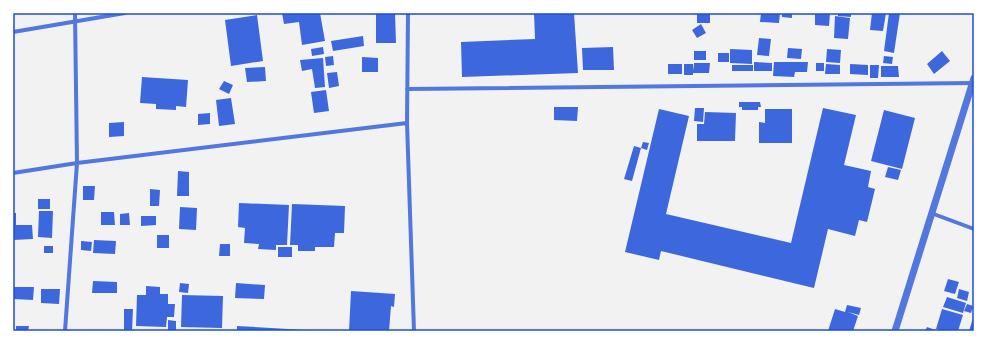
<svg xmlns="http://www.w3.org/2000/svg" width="987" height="344" font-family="'Fira Sans Condensed',sans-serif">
<rect width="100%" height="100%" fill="#f2f2f2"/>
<!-- building -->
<path fill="#3d67dc" d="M282,13H320L325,41L302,45L299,22L284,24Z
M376,13H395L396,43H376Z
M534,13H574L578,73L462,77L461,42L535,39Z
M697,13H710V23H697Z
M761,13H780L779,23L760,22Z
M782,13H792V18L782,17Z
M815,13H830L829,26L815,25Z
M838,13H851V17L838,16Z
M872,13H886L883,31L870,30Z
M889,13H900L894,53L884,51Z
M257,15L263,61L231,66L225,20Z
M835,16L850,18L848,39L834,38Z
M701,24L706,33L697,38L692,30Z
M363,36L364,46L333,51L331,41Z
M759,38L771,39L769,56L757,55Z
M323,47L324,54L312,56L311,49Z
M613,47L614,70H583L582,48Z
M788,48L802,49L801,59L787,58Z
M730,49L752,50V64L730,63Z
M827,49L841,50L840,63L826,62Z
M694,51H706V60H694Z
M942,51L950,61L934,74L927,64Z
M718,53H729V62H718Z
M333,56L334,65L326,66L325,57Z
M884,56L893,57L892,64L883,63Z
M362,57L378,58V72H362Z
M323,58L325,87L315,88L312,69L302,71L300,60Z
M754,62L772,63V71H754Z
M774,62H808L807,72H795L794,77L773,76Z
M694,63H710L709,73H693V75H684V64H693L694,71Z
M816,63H824V71H816Z
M668,64H682V74H668Z
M826,64L840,65V74H825Z
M850,64L868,65V75L850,74Z
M732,65H753V71H732Z
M870,65H879L878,78H870Z
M881,66H898L899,77H881Z
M265,67L266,81L247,82L245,68Z
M337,72L339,86L329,88L327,73Z
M142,77L188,80L186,107L176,106V110L156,109V104L140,103Z
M224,81L233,85L229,94L219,89Z
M326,90L329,111L314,113L311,92Z
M231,98L235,124L219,126L216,100Z
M739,102H760L761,107H758V110H742V107H739Z
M554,107H578L577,121L554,120Z
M695,108H704L703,122L694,121Z
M823,108L856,115L844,165L871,171L868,187L875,189L867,222L859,220L855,236L828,229L814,288L661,251L659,260L625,252L659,109L689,116L666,214L791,243Z
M765,109H792V143H759V122L765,123Z
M884,110L915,118L902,169L871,161Z
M705,112L736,113L735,141H697V124H704Z
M210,113V124L198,125V114Z
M124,122V136L109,137V123Z
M643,142L649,143L647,150L641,148Z
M634,146L641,148L632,181L624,179Z
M888,167L901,170L898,180L885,177Z
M178,171L189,172V196H177Z
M83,186H95L94,200H83Z
M150,189L160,190L159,206H150Z
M38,199H50V209H38Z
M239,203L289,205L287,245H276V250L258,249L259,244L244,243L245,228L238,227Z
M292,204L345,206L344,233H335L334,247H315V251H298V245H290Z
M180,207L197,208L196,230L179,229Z
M39,211H53L52,238L38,237Z
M101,212H114L115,225H101Z
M13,213H16V225H32L33,239L13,240Z
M129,213L130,225H120V214Z
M141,216H156V225L141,226Z
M157,235H169V248H157Z
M94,240L116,241L115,254L93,253Z
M81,241L92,242L91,251L81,250Z
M220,244H230V256H219Z
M44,246H53V253H44Z
M278,247H292V257H278Z
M948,279L959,282L955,294L944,291Z
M93,281L117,282V293H92Z
M180,283L189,284L188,293L179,292Z
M236,283L265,285L264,299L235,298Z
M146,286L160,287V294H168V304H175L174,317H167L166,327L136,326L137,295H146Z
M13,287H34L33,300L13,299Z
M41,289H60L59,304L41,303Z
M959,289L969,292L967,301L957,298Z
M351,291L395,294L394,307L391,306L389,331H349Z
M182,295L223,296L222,328L181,327Z
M947,297L966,303L963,313L943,307Z
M967,304L973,306L971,313L964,311Z
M847,305L861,308L859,315L848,312L858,316L853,331H828L835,309L845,312Z
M124,309H133L132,331L124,330Z
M942,309L963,315L958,331H943L936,329Z
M974,315V331H969Z
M168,320L176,321V331H168Z
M16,326H29L28,331H16Z
M237,326L305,330V331H237Z
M927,327L938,331H925Z"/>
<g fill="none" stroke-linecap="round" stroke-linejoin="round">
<!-- minor -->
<path stroke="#5277de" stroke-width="4" d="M408,13L407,123L414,331
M13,32L125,13
M407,89L973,83
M13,173L77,163L407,123
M931,213L974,229
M65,331L77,163L75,13"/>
<!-- tertiary -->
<path stroke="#5277de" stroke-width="7" d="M895,331L974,78"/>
</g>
<!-- border -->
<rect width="987" height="344" fill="none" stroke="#ffffff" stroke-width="28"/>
<rect x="14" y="14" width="959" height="316" fill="none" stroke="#1d4ed8" stroke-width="1.5"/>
</svg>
